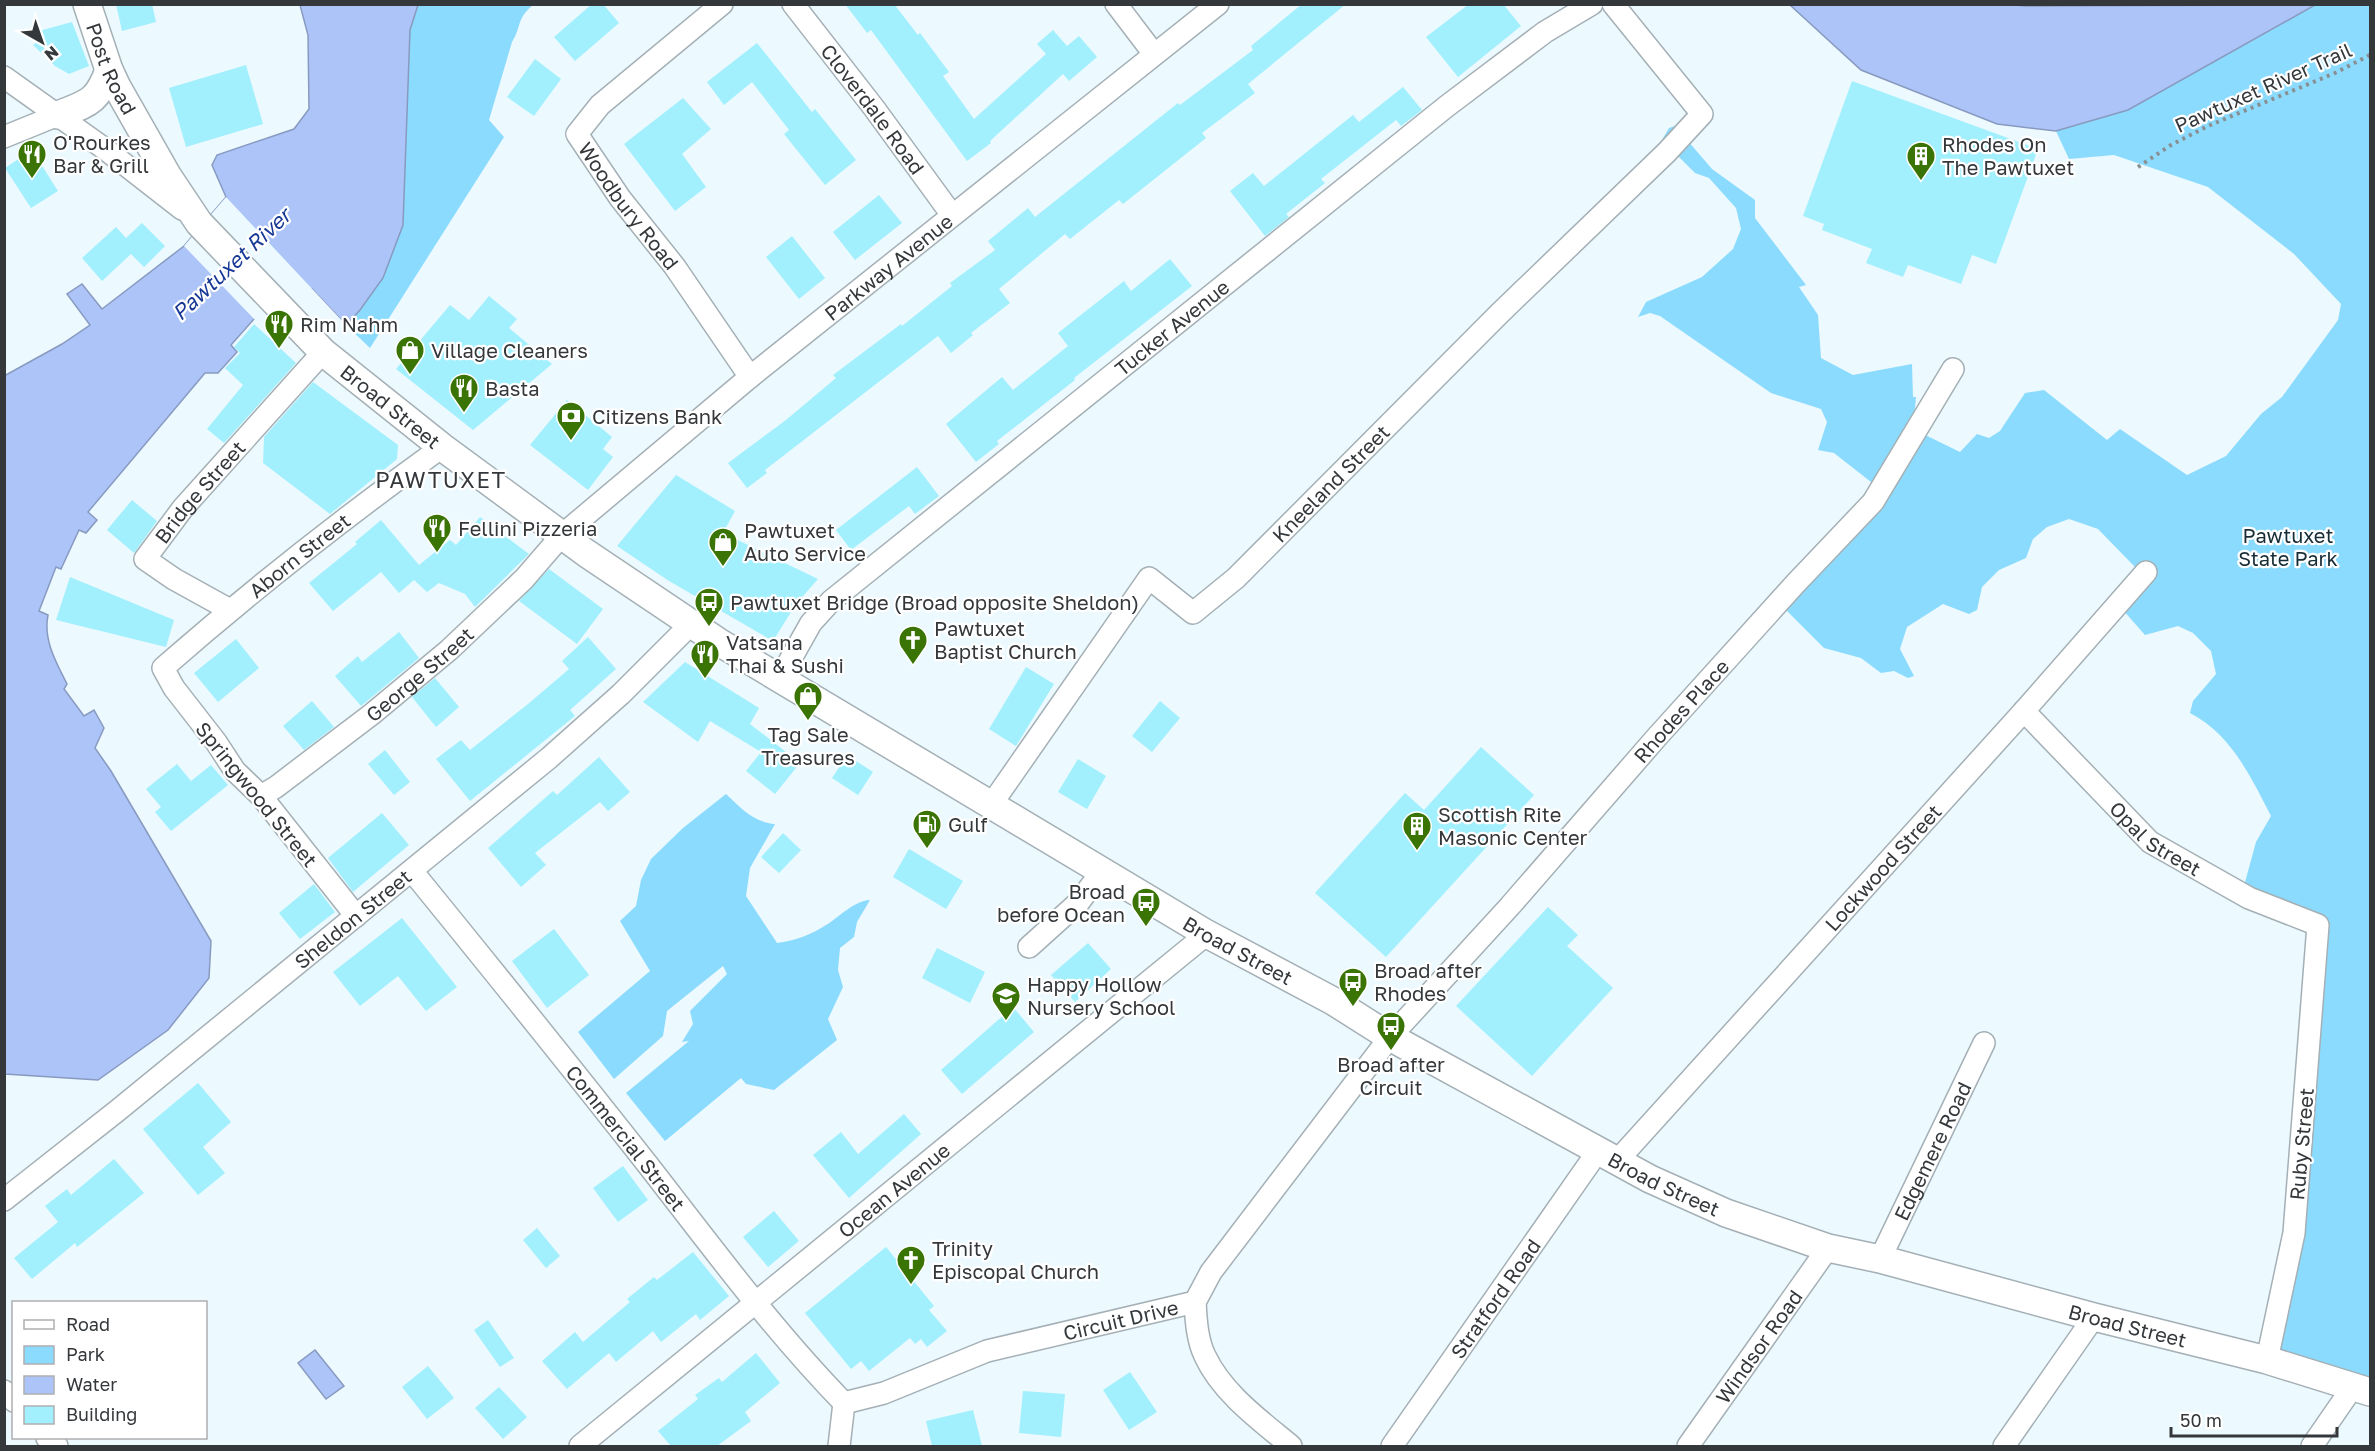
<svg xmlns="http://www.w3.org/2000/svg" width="2375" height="1451" font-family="'Golos Text',sans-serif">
<rect width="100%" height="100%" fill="#ecf9ff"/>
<!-- green -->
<path fill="#8bdbfe" d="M418,5H533C516,19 522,26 512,42L489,120L504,137L370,348L346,325L360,310L383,278L410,30Z
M2315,5H2370V1390L2272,1365L2294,1244L2319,923L2244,886L2256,842L2271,816C2251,777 2231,734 2190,713L2193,701L2216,674L2211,651L2193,633L2178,626L2145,635L2114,600L2136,570L2134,566L2098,529L2069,519L2047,527L2033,539L2026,558L1999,570L1982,587L1977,610L1969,614L1943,604L1907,627L1900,649L1914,676L1908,678L1894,671L1881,673L1861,658L1824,648L1778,602L1871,491V482L1834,453L1818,450L1827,422L1821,409L1771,393L1660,316L1650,313L1638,317L1646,302L1702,277L1733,249L1741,229L1736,208L1709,178L1695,173L1662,140L1669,128L1675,126L1712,169L1755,200V218L1806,285L1799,287L1818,315L1821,358L1853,375L1912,364L1913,397H1916L1913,429L1960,452L1977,434L1989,438L2000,431L2025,393L2044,390L2107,440L2120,429L2187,475L2226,456L2261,414L2282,397L2338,320L2341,304L2294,254L2208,187L2114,155L2069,159L2056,131L2128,110Z
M726,794C741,808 753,822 775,824L750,868L746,896L777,943C794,941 811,935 826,925C840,917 853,901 870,900L857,922L854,937L840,948L838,970L843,987L828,1019L837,1040L774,1090L746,1084L741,1078L665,1141L626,1093L689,1041L682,1042L693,1024L690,1011L727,974L723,966L667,1011L663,1036L614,1079L578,1032L650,971L620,921L636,906L641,880L651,859L683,828Z"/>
<!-- water -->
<path fill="#acc4f8" stroke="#889abf" stroke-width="1.5" d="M300,5H418L410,30L403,225L383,278L360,310L346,325L312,289L254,319L231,345L237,352L218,373H205L88,512L97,520L86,533L79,530L61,569L56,567L39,611L48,615C43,640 56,662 67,684L64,689L84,716L94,710L104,728L95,748L111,771L211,941L209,978L168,1030L98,1080L5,1074L4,376L62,344L90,325L67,294L82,284L102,309L184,246L226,197L212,165L217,155L294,129L309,109L308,35Z
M2015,5L2025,6L2315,5L2128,110L2056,131L1997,124L1861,70L1790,5Z
M315,1350L344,1386L326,1399L298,1363Z"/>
<!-- pier -->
<path fill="#ecf9ff" d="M226,197L346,325L344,327L312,293L256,321L184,246Z"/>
<!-- building -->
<path fill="#a2f0fd" d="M116,4H152L156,22L122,31Z
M592,4H603L619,23L575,61L554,37Z
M845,4H894L918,35L920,33L949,72L943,76L974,119L1046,54L1037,44L1053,30L1067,46L1079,36L1097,57L1069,81L1063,74L990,141L991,143L967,161L871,30L867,33Z
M1302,4H1346L1248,84L1255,93L1202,133L1206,138L1123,204L1119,200L1070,239L1065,234L999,289L1010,303L971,333L973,335L951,353L938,336L765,470L767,473L747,488L728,463L786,420L836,378L833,375L901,324L902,326L952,286L950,283L995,250L988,241L1028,208L1035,217L1178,103L1180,105L1253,50L1251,46Z
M1469,4H1503L1521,26L1458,77L1426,37Z
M72,22L89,66L69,74L55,66L33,45L40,40L35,32Z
M757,43L812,112L815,109L856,160L825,185L784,134L789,130L752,82L724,105L707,82Z
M535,59L561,79L534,116L507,97Z
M246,65L263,124L186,147L169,88Z
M1852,81L2038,149L1996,264L1972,255L1961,284L1908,265L1903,277L1866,263L1872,249L1822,230L1824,224L1803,216Z
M1403,87L1422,110L1401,126L1396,120L1321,179L1325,183L1286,214L1289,217L1265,236L1230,191L1253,173L1264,186L1353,115L1359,122Z
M683,98L711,129L682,154L706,187L675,211L624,144Z
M32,150L58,191L31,208L5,168Z
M879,195L902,223L855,260L833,232Z
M142,223L165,246L144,267L131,254L102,281L82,258L116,227L126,238Z
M792,236L825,278L799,299L766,257Z
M1170,259L1192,286L1074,378L1075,380L997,441L999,444L976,462L946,424L1002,377L1013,390L1068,346L1058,333L1124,281L1131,291Z
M489,296L517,319L509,328L552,364L473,430L396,369L450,305L469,320Z
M254,324L296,363L224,443L207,429L243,385L225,368L240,353L234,347Z
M313,382L398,445L397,459L330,514L263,463L264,437Z
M567,400L612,437L603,449L613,457L588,490L530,445Z
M917,467L939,496L915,514L909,506L851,550L836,530Z
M676,475L735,511L723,533L818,579L796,604L773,641L669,581L617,546Z
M132,500L157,521L134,553L107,530Z
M480,517L529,554L475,607L465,594L439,583L427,592L414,580L399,593L381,572L333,611L309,583L357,544L355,542L381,520L419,565L450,540L456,545Z
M549,569L603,609L577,644L519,601Z
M70,577L174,620L166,647L56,620Z
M399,632L419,658L361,706L335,676L358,656L362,662Z
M588,637L616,669L570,710L575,716L470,801L436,759L461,740L470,750L528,704L569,669L562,661Z
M236,639L259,668L218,702L194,673Z
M685,662L759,708L750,724L800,763L775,794L746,771L761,752L710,721L698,742L643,702Z
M1026,667L1054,684L1016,746L989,729Z
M435,678L459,707L436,727L412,697Z
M312,701L334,727L304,750L283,726Z
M1160,701L1180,718L1152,752L1132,736Z
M1481,747L1534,795L1386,957L1315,893L1405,793L1424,810Z
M385,750L410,782L394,795L368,764Z
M847,755L873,772L858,795L832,778Z
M599,757L630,792L608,811L600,802L535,853L546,865L521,887L488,848L553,791L557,795Z
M1078,759L1106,776L1087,809L1058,792Z
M177,764L191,781L211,765L228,785L171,831L155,812L161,807L146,789Z
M382,813L409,845L353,892L328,858Z
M783,833L801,850L779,873L761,857Z
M909,849L963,881L946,909L893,877Z
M314,884L335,912L300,939L279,913Z
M1548,907L1578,935L1567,946L1613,988L1532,1076L1456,1006Z
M402,918L457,987L426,1011L398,976L360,1006L333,972Z
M554,929L589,975L547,1008L512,961Z
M1088,943L1111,969L1075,1002L1051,975Z
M937,948L985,972L970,1003L922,978Z
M1013,1007L1034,1032L962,1094L941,1070Z
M198,1083L231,1122L203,1147L225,1173L198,1195L143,1129Z
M904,1114L921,1134L849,1198L813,1155L841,1132L858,1154Z
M114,1159L144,1193L77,1247L75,1243L32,1279L14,1258L58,1222L45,1206L67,1189L71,1195Z
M623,1166L648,1200L618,1222L593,1188Z
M774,1211L799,1241L768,1267L743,1237Z
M537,1228L560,1256L546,1268L523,1240Z
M886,1247L934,1306L929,1310L947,1331L927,1347L921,1339L915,1344L910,1338L869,1371L861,1361L851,1369L805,1313Z
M693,1252L729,1296L700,1320L696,1314L661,1342L653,1331L616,1362L609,1353L567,1389L542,1361L575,1332L583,1342L630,1302L627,1299L654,1277L657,1280Z
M488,1320L514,1358L500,1367L474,1330Z
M756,1353L780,1383L745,1412L751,1421L717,1446H671L658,1431L698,1399L695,1395L719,1378L722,1382Z
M428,1366L454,1398L427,1419L402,1387Z
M1130,1372L1157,1412L1129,1430L1103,1390Z
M499,1387L527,1417L503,1439L475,1408Z
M1023,1391L1065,1394L1061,1437L1019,1433Z
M973,1410L982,1446H932L926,1421Z"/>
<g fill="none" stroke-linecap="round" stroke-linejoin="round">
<!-- minor casing -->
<g stroke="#a4b0b5" stroke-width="24">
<g id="minor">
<path id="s1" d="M722,4L600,105L577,134L620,198L675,267L750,377"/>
<path id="s2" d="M793,4L874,108L952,215"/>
<path d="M1116,4L1154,54"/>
<path d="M4,77L105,149L182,209"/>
<path d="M4,137L58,115"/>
<path id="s3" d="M230,610L174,579L145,559L183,508L323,352"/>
<path id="s4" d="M780,678L811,623L831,601L1447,106L1545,32L1592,4"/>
<path id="s5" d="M2024,711L2150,842L2249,898L2318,925L2294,1233L2267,1360"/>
<path id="s6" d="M261,796L276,787L372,714L449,650L524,579L562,535L750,377L1218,4"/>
<path id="s7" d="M991,805L1149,578L1193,613L1236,578L1500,313L1667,152L1702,114L1613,4"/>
<path id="s8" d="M412,871C491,968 570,1066 648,1165C711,1246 772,1329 844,1403"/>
<path id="s9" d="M356,916L261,796L235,771L216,742L174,688L163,668C252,590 345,517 442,447"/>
<path d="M1029,947L1079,902L1102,871"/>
<path id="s10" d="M1617,1161L2024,711L2146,572"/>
<path id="s11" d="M4,1200L117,1111L549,758L621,694L690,625"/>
<path id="s12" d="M1880,1259L1984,1043"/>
<path d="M1195,1302C1196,1319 1197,1340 1205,1356C1222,1393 1261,1421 1291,1446"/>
<path d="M4,1391L14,1401"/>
<path d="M47,1438L57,1446"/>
<path id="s13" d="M580,1446L1207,934"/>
<path id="s14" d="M839,1446L844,1403L884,1393L987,1351L1195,1302L1211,1272L1390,1037L1510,906L1656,738L1796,583L1873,502L1953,369"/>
<path id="s15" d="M1392,1446L1598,1151"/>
<path id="s16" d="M1688,1446L1828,1248"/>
<path d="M2004,1446L2094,1317"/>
<path d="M2312,1446L2352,1388"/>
</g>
</g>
<!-- major casing -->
<g stroke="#a4b0b5" stroke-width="30">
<g id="major">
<path id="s17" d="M87,4L109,70L117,87L167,175L199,223L323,352L442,447L586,553L717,641L1207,934L1333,1001L1390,1037L1650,1179L1726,1213L1828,1248L1880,1259L2094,1317L2267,1360L2370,1392"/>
<path d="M58,115C88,103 97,103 109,70"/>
</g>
</g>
<!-- path -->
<path stroke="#889094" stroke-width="4" stroke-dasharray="3 4.5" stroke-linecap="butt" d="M2138,167L2171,145L2208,126L2335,73L2370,55"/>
<!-- minor -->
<use href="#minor" stroke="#fff" stroke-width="21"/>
<!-- major -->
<use href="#major" stroke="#fff" stroke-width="27"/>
</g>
<!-- icons -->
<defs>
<g id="restaurant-pin" transform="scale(1.5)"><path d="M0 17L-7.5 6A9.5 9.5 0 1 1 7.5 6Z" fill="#3a7405" stroke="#fff"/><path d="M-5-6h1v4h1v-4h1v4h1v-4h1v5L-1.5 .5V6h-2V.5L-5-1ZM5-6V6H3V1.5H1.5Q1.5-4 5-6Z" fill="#fff"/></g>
<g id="building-pin" transform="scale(1.5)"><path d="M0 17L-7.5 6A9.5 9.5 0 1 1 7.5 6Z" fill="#3a7405" stroke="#fff"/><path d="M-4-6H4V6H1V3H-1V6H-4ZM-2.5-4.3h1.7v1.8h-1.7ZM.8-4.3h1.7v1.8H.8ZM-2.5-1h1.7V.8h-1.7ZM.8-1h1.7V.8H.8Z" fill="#fff"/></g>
<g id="shop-pin" transform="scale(1.5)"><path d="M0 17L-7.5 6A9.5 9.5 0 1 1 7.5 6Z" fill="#3a7405" stroke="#fff"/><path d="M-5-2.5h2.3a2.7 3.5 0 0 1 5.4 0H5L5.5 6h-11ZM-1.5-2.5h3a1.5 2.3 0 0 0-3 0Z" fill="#fff"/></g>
<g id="bank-pin" transform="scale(1.5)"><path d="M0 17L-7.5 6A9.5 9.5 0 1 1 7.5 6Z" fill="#3a7405" stroke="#fff"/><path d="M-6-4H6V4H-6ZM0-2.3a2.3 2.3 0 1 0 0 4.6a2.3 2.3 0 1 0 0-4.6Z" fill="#fff"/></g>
<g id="bus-pin" transform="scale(1.5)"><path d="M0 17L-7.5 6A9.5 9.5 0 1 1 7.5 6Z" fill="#3a7405" stroke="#fff"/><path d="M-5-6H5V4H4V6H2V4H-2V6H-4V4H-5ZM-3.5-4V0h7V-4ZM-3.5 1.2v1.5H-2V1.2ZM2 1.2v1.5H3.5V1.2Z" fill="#fff"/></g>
<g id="church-pin" transform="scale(1.5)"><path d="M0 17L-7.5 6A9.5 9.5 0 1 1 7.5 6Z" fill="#3a7405" stroke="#fff"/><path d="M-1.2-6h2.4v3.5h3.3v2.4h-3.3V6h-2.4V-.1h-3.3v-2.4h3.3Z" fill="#fff"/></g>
<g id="fuel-pin" transform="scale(1.5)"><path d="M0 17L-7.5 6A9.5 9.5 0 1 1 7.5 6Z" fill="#3a7405" stroke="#fff"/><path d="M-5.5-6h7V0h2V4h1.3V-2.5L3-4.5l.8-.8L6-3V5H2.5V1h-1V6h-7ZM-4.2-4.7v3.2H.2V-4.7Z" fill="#fff"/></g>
<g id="school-pin" transform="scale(1.5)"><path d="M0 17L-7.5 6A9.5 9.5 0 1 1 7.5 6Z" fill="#3a7405" stroke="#fff"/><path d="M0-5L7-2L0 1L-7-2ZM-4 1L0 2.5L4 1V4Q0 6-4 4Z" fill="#fff"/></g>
</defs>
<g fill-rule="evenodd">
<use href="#restaurant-pin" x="32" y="154"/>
<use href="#building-pin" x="1921" y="156"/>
<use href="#restaurant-pin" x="279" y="324"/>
<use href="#shop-pin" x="410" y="350"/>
<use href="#restaurant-pin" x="464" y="388"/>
<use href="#bank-pin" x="571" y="416"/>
<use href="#restaurant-pin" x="437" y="528"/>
<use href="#shop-pin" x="723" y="542"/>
<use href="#bus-pin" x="709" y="602"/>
<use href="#church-pin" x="913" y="640"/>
<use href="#restaurant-pin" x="705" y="654"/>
<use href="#shop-pin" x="808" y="696"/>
<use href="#fuel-pin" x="927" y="824"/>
<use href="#building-pin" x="1417" y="826"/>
<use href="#bus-pin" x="1146" y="902"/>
<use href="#bus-pin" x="1353" y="982"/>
<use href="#school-pin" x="1006" y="996"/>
<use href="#bus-pin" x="1391" y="1026"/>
<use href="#church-pin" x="911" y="1260"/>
</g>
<g text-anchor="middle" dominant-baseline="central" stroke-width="4.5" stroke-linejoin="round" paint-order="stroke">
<!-- street labels -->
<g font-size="20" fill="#34383b" stroke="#fff">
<text stroke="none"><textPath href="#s17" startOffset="69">Post Road</textPath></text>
<text transform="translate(2263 87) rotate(-24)">Pawtuxet River Trail</text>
<text stroke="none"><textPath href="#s2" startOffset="132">Cloverdale Road</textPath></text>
<text stroke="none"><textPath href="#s1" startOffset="284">Woodbury Road</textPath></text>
<text stroke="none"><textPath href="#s6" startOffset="822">Parkway Avenue</textPath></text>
<text stroke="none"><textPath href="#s4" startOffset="530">Tucker Avenue</textPath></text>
<text stroke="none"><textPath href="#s17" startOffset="513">Broad Street</textPath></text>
<text stroke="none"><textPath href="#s7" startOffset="522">Kneeland Street</textPath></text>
<text stroke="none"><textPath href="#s3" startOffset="186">Bridge Street</textPath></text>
<text stroke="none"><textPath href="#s9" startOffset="492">Aborn Street</textPath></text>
<text stroke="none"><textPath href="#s6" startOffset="200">George Street</textPath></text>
<text stroke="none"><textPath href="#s14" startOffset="1176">Rhodes Place</textPath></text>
<text transform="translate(257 794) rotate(51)">Springwood Street</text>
<text stroke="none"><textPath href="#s5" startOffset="184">Opal Street</textPath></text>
<text stroke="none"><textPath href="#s10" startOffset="396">Lockwood Street</textPath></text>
<text stroke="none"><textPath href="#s11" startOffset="448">Sheldon Street</textPath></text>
<text stroke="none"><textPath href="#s17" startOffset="1521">Broad Street</textPath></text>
<text stroke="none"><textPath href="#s8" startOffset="342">Commercial Street</textPath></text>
<text transform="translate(2301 1144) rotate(-85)">Ruby Street</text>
<text stroke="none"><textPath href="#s12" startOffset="120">Edgemere Road</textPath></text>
<text stroke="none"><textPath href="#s17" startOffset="2007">Broad Street</textPath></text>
<text stroke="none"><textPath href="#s13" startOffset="405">Ocean Avenue</textPath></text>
<text stroke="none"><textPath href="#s15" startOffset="180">Stratford Road</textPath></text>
<text stroke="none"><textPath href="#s14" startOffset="333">Circuit Drive</textPath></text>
<text stroke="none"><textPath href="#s17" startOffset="2493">Broad Street</textPath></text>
<text stroke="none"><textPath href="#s16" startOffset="122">Windsor Road</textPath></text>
</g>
<!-- poi labels -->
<g font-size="20" fill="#34383b" stroke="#fff" text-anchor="start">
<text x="53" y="142">O'Rourkes<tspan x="53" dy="23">Bar &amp; Grill</tspan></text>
<text x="1942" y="144">Rhodes On<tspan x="1942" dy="23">The Pawtuxet</tspan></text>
<text x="300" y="324">Rim Nahm</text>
<text x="431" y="350">Village Cleaners</text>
<text x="485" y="388">Basta</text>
<text x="592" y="416">Citizens Bank</text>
<text x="458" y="528">Fellini Pizzeria</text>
<text x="744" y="530">Pawtuxet<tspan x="744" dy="23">Auto Service</tspan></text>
<text x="730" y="602">Pawtuxet Bridge (Broad opposite Sheldon)</text>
<text x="934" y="628">Pawtuxet<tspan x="934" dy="23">Baptist Church</tspan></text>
<text x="726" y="642">Vatsana<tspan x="726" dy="23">Thai &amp; Sushi</tspan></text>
<text x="808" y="734" text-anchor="middle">Tag Sale<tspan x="808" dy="23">Treasures</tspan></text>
<text x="1438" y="814">Scottish Rite<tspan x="1438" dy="23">Masonic Center</tspan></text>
<text x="948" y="824">Gulf</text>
<text x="1125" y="891" text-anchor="end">Broad<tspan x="1125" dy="23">before Ocean</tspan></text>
<text x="1374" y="970">Broad after<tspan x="1374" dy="23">Rhodes</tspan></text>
<text x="1027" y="984">Happy Hollow<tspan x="1027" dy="23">Nursery School</tspan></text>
<text x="1391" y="1064" text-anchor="middle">Broad after<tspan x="1391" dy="23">Circuit</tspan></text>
<text x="932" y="1248">Trinity<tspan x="932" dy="23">Episcopal Church</tspan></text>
</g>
<!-- park labels -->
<g font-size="20" fill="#182d37" stroke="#fff">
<text x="2288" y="535">Pawtuxet<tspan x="2288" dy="23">State Park</tspan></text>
</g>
<!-- water labels -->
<g font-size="21" font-style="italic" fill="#183896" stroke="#fff">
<text transform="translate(231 264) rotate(-43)">Pawtuxet River</text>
</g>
<!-- quarter labels -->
<g font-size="22" letter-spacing="1.5" fill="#34383b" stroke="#fff">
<text x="441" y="479">PAWTUXET</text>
</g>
</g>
<!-- border -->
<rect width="2375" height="1451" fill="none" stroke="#34383b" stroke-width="12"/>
<!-- legend -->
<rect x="12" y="1301" width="195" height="138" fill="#ffffff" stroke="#aeafb1" stroke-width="1.5"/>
<rect x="24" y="1320" width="30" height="9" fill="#ffffff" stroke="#aeafb1" stroke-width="1.5"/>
<text x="66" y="1331" font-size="18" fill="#34383b">Road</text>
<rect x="24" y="1346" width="30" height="18" fill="#8bdbfe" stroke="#aeafb1" stroke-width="1.5"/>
<text x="66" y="1361" font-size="18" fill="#34383b">Park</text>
<rect x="24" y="1376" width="30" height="18" fill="#acc4f8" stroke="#aeafb1" stroke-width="1.5"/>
<text x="66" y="1391" font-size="18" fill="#34383b">Water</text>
<rect x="24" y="1406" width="30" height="18" fill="#a2f0fd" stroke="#aeafb1" stroke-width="1.5"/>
<text x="66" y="1421" font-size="18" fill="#34383b">Building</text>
<!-- north arrow -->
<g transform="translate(42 42) rotate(140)" stroke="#ffffff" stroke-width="4.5" paint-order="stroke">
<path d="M0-4.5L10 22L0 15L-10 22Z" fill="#34383b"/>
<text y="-9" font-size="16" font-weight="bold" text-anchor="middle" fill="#34383b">N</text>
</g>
<!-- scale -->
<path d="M2171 1427v9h166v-9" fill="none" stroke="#34383b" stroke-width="3"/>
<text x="2180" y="1427" font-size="18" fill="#34383b" stroke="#ffffff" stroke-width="4.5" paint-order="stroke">50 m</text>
</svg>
